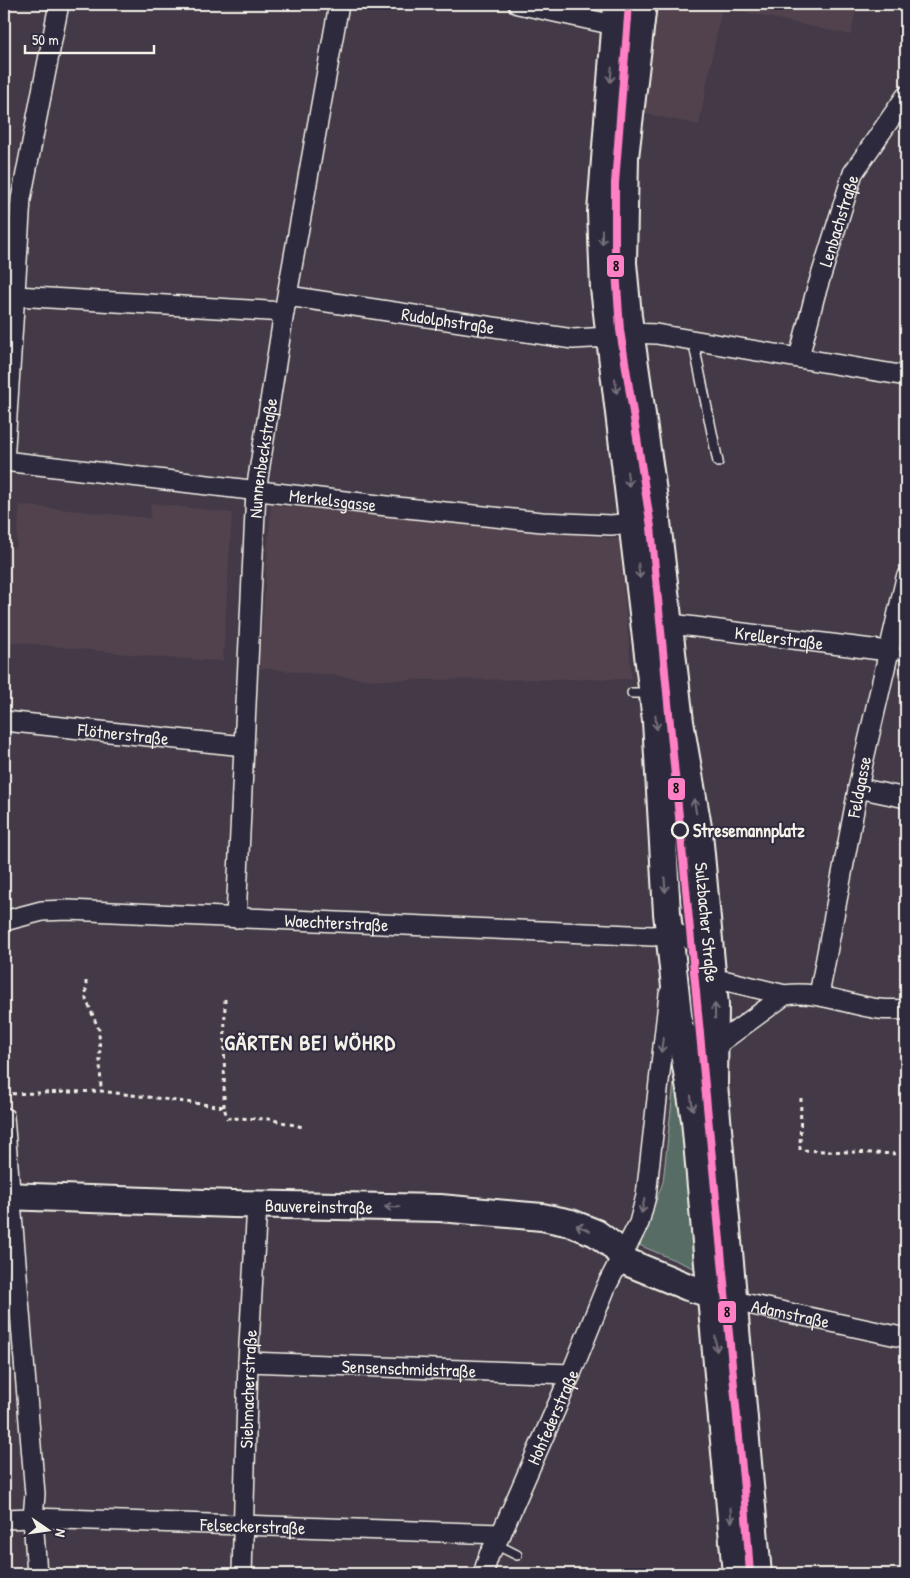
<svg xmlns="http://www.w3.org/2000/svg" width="910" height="1578" font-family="'Patrick Hand',sans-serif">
<rect width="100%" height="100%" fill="#433947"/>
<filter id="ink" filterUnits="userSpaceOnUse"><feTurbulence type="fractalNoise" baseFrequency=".02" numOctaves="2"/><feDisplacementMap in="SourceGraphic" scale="10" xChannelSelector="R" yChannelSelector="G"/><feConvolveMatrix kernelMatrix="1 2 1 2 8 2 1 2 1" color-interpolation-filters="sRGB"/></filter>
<g filter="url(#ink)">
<!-- built -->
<path fill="#51434e" d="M546,4H607L598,13Z
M656,4H857L851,35L722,7L699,125L637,112Z
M151,503L232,513L223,661L165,658L4,641V597L10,548H16L20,505L150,518Z
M271,505L619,539L632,679L377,680L259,668Z"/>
<!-- green -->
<path fill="#586c66" stroke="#a6aea7" d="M674,1082L683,1125L698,1270L639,1245L663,1182Z"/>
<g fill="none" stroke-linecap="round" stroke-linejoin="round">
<!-- lane casing -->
<g stroke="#f4f1e8" stroke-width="12">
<path id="lane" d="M693,340L718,462
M888,651L906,656
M632,693H650
M495,1544L517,1555"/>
</g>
<!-- street casing -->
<g stroke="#f4f1e8" stroke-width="22">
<g id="street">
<path d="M518,4L628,28"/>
<path d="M16,296L284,312"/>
<path id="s1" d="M288,296L573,339L609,337"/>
<path d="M630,333L656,334L906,376"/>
<path id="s2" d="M799,357L815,295L853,173L906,96"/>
<path id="s3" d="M4,461L387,506L542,522L611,525L633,523"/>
<path d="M4,462L21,199L59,4"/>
<path id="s4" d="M656,622L888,651"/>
<path id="s5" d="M4,721L244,746"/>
<path d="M858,788L906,798"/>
<path id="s6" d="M236,918L256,491L284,312L339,4"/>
<path id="s7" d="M4,921L42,911L68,910L652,936L677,934L693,940L708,968"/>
<path d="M727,981L785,995"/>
<path id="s8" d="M819,995L863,763L906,578"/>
<path d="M680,1024C690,1037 696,1050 714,1047L785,995C818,990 847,1005 879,1009C888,1010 897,1009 906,1010"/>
<path d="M4,1117L35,1494L33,1518L37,1574"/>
<path id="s9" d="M734,1301L906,1338"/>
<path id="s10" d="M248,1362L571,1374"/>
<path id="s11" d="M4,1519L33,1518L501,1534"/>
<path id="s12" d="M242,1574L248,1362L257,1205"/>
<path id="s13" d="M483,1574L489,1555L501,1534L571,1374L606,1287L639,1223L646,1196L669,994"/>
</g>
</g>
<!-- secondary casing -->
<g stroke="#f4f1e8" stroke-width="30">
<g id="secondary">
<path d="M617,4L601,212L604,288L656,721L667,913L679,1023L695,1120L736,1574"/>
<path id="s14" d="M643,4L625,157L623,263L628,316L656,513L680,722L699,833L715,1005L714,1085L758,1574"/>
<path id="s15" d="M4,1196L233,1204L440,1208L542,1217L571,1223L596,1233L612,1245L627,1262L688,1287L726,1299"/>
</g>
</g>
<!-- path -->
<path stroke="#f4f1e8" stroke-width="3" stroke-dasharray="4 4" stroke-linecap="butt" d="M86,981V999L99,1030L101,1091
M4,1094L101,1091L224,1107L227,1118L269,1119L303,1127
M801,1098L800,1150L899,1154
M224,1107L225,997"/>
<!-- lane -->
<use href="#lane" stroke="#2f2a3d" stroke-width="9"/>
<!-- street -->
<use href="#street" stroke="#2f2a3d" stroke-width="19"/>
<!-- secondary -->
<use href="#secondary" stroke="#2f2a3d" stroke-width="26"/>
<!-- tram-1 casing -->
<g stroke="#2f2a3d" stroke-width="11">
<path id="tram-1" d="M629,4L615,183V255L620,330L651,527L744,1489L750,1574"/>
</g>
<!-- tram-1 -->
<use href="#tram-1" stroke="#ff80c5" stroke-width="8"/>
</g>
<!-- one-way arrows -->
<defs><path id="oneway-shaft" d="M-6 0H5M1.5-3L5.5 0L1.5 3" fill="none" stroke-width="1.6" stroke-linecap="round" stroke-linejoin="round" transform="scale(1.25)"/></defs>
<g stroke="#747079">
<use href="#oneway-shaft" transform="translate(611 75) rotate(95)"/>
<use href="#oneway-shaft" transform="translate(602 237) rotate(89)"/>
<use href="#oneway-shaft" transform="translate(616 386) rotate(82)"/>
<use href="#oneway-shaft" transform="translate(628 479) rotate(83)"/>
<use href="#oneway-shaft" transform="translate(639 571) rotate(83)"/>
<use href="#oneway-shaft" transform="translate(656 722) rotate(85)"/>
<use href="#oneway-shaft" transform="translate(695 806) rotate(-99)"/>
<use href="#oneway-shaft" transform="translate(665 885) rotate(86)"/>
<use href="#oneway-shaft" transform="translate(715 1011) rotate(-91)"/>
<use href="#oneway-shaft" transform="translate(662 1045) rotate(97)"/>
<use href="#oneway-shaft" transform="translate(692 1103) rotate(82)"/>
<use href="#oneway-shaft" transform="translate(643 1206) rotate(102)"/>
<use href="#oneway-shaft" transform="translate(392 1207) rotate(-179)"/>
<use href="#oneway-shaft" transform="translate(583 1228) rotate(-157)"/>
<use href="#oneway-shaft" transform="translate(716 1344) rotate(85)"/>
<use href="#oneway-shaft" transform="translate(731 1515) rotate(85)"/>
</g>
</g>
<!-- markers -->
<circle fill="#2f2a3d" stroke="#f4f1e8" stroke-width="2.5" cx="680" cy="830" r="8"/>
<g text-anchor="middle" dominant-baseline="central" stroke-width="4" stroke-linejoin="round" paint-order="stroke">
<!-- street labels -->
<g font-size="18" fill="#f4f1e8" stroke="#2f2a3d">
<text stroke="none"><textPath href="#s2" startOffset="142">Lenbachstraße</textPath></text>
<text stroke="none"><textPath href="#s1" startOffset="162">Rudolphstraße</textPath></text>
<text stroke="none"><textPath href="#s6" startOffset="461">Nunnenbeckstraße</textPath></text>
<text stroke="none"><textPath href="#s3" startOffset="331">Merkelsgasse</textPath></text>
<text stroke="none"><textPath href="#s4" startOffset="124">Krellerstraße</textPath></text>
<text stroke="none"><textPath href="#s5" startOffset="120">Flötnerstraße</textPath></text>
<text stroke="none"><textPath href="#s8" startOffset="212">Feldgasse</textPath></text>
<text stroke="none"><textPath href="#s14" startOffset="925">Sulzbacher Straße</textPath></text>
<text stroke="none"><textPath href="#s7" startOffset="334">Waechterstraße</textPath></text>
<text stroke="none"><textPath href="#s15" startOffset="315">Bauvereinstraße</textPath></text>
<text stroke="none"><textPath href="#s9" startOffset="58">Adamstraße</textPath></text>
<text stroke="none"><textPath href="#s10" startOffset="161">Sensenschmidstraße</textPath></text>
<text stroke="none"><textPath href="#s12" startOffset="185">Siebmacherstraße</textPath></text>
<text stroke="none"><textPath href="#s13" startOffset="172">Hohfederstraße</textPath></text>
<text stroke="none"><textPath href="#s11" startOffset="249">Felseckerstraße</textPath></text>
</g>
<!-- stop labels -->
<g font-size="18" font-weight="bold" fill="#f4f1e8" stroke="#2f2a3d" text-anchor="start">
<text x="693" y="830">Stresemannplatz</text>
</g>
<!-- district labels -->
<g font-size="22" font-weight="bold" letter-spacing="1" fill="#f4f1e8" stroke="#2f2a3d">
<text x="310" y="1042">GÄRTEN BEI WÖHRD</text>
</g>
</g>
<g stroke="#2f2a3d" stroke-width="2">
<rect x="606" y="254" width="19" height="24" rx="5" fill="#ff80c5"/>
<rect x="667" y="777" width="19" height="24" rx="5" fill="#ff80c5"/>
<rect x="717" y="1300" width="20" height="24" rx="5" fill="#ff80c5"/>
</g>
<g font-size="14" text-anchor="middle" font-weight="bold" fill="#111">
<text x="616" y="271">8</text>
<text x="676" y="793">8</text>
<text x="727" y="1317">8</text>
</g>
<!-- margin -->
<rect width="910" height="1578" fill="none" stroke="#2f2a3d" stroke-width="20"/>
<rect x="10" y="10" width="890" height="1558" fill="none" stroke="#f4f1e8" stroke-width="2" filter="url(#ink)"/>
<!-- north arrow -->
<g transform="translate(48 1530) rotate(103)" stroke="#2f2a3d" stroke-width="4" paint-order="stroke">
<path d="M0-4L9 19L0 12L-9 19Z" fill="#f4f1e8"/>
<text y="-8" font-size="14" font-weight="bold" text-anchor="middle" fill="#f4f1e8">N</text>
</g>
<!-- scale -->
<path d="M25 45v8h129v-8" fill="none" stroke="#f4f1e8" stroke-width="2.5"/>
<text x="32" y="45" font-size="15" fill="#f4f1e8" stroke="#2f2a3d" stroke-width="4" paint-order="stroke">50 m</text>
</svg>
